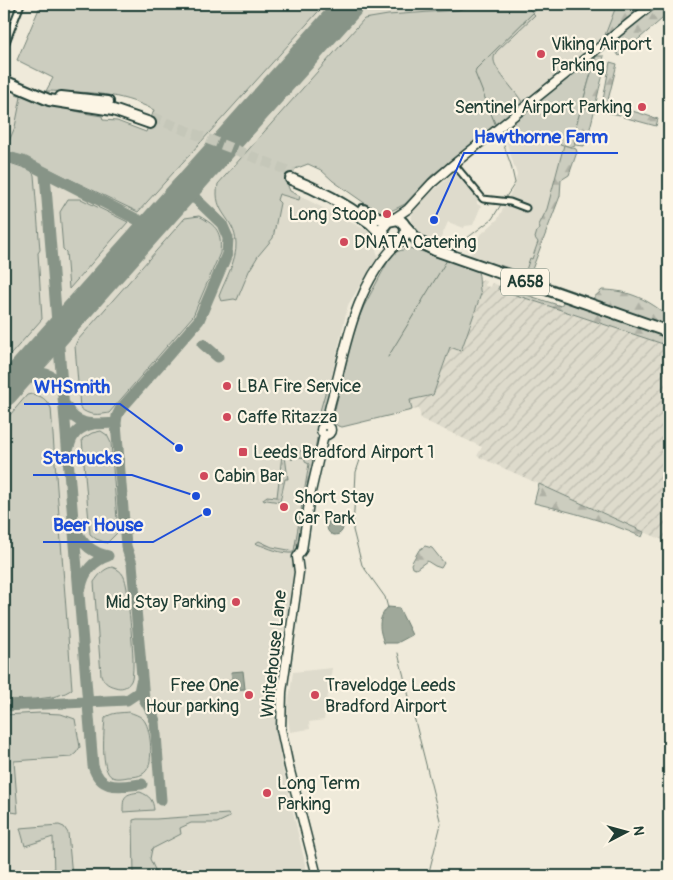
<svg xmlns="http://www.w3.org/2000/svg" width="673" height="880" font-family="Pangolin,sans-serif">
<defs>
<pattern id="industrial-furrows" width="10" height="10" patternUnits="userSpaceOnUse" patternTransform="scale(1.25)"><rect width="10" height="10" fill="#dedbcc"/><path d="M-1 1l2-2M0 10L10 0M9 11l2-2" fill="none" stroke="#bebdb0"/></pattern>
<pattern id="forest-firs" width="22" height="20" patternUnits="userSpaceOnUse" patternTransform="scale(1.25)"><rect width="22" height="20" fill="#cccdbf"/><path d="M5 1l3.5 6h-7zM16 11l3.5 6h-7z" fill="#afb1a5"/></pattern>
<pattern id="park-dots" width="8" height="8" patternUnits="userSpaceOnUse" patternTransform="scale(1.25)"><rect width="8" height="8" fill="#cccdbf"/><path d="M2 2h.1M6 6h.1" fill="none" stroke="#afb1a5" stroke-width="1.8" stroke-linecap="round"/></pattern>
</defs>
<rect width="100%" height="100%" fill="#efeada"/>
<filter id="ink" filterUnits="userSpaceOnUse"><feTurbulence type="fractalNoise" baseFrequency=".02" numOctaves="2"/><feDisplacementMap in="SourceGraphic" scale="10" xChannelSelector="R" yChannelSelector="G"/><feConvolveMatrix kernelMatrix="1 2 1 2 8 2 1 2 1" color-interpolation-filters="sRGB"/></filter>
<g filter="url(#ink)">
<!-- built -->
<path fill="#dedbcc" d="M225,4H617L605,35L607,38L479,135L474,141L431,176L399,208L382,212L373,209L333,181L321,170L308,164L295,169L288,186L290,191L370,232L378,256L348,305L322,419L316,435L318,440L307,493L281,648L278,692L280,756L308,876H4V131L10,93L106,133L117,121L146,132L154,110L137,103Z
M508,130L570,147L528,278L469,257L476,239L498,219L514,186L517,175L504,134Z
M453,174L456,175L474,195L475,194L477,197V204L481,206L473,225L465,226L464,228L448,222L439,242L433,244L422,239L415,231L411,220L413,211L419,203Z
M332,668L324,720L309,722L310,729L290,732L287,713L293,672Z"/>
<!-- industrial -->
<path fill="url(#industrial-furrows)" d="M480,280L486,281L485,286L490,287L492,283L669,343V543L477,456L482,447L421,419L419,409L412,410L410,400L433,395L450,347L461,351Z"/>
<!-- grass -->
<path fill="#cccdbf" stroke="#76857a" d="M41,4H169L172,6L174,4H325L138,212L26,158L4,150V142L9,141L15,127L21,97L16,95L18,92C46,103 72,112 102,116L103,120L117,121L146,132L154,110C119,92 85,92 46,91L53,78L17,60Z
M478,4H529L528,8L535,15L497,51C496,52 494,56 494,58C492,68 516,91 522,102L521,106L431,176L405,204L391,211L382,212L373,209L333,181L321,170L308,164L295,169L288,186L290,191L300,196L299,200L279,194L277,200L280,203L273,238L258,256L249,271L237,300L234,299L221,301L219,296C225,280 237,260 236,243C235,217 212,214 218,184L364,19L388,15L458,10Z
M596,56L574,133L575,145L570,147L506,128V126L541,97L549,94L550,92Z
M4,161L31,170L34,175L40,250L38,253L42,319L4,362Z
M68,199H81L128,222L69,289L66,252L63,249L60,212Z
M199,216C217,226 222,232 220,253L193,316L109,413C98,415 89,416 80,408L75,346L77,341L185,218Z
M409,248L442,257L477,270C481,277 478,285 481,294L461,351L450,347L433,395L410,400L412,410L342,427L338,426L333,422V418L353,332L364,306L391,256L396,252Z
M316,383C339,381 326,406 323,419L316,424L294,419L295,416L314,420L315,417L318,418L326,390L323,389L324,385Z
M32,394C42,396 46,399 51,408L72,689C57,701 23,699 4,700V422L27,395Z
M101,431L107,435L111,443L118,532L107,543L96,539L90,534L82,439L92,433Z
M112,567C124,571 125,578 127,589C128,606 137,669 131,681C127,688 121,689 115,687C107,685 104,682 101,675L94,582C99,575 103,569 112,567Z
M129,712C134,714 139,715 143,719C151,727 153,758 148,768C144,776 136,777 128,777C123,778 117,779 112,777C100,771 104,730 105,718C111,712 122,713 129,712Z
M40,713L61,714L75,719L80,747L76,753L71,757L14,761L18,813L4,811V715Z
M140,792C150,796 153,800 154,810L123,812C123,796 124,794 140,792Z
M228,814L230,817L217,823H191L180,828L181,834L152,849L150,859L158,876H134L133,820L137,819H156Z
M59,825L64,827L68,833L72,876H54L53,837L25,846L20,828Z"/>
<!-- forest -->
<path fill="url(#forest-firs)" stroke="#76857a" d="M617,4H669V13L619,56L605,35Z
M596,56H604L602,65L605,69C596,94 594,122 584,146L575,145L574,133Z
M610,62L617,64L607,104L622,109L620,115L601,111Z
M626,109L658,119L656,126L623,117Z
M564,145L576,149L577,152L569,175L561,180L560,196L531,272L539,279L587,296L586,299L496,267V264L525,273L530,258L532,259L538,242L535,238L537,231L540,229L539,225L547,209Z
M499,286L561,306L564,300L669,337V346L498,289Z
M602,290C629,290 649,300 669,317V326L590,301Z
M317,438L318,441L297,550L294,553C280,554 269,548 257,544L256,543L259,541L272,547L294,551L309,464L305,462V458L294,456L292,460L288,454L287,443L290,444L289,448L309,453L310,449L315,450Z
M539,484L644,532L642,537C607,521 571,512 534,503Z
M425,546L432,548L444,563L441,568L435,566L427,561L416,569L412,568L411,564L419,550Z"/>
<!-- park -->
<path fill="url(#park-dots)" stroke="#76857a" d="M282,455L285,456L288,479H285L280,502L267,500L264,501L263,499L267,496L277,497Z"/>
<!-- water -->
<path fill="#9fa89a" stroke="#6c7d71" d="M327 527a8 8 0 1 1 16 0a8 8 0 1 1-16 0Z
M388,607L399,608L412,635L397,643H384C379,629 377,619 388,607Z
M243,671L245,689L230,690L229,680L232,679L231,672Z"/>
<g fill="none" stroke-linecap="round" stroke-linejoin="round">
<!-- stream -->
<path stroke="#6c7d71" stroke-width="1" d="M496,126L475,73L476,69L542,4
M499,132L511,165L515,183L504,200
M454,251L462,242L492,219L502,203
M388,357L447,260
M362,454L356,472L353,530L362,565L385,597L388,608
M398,653L441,824L428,876"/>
<!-- taxiway -->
<path stroke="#879487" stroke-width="11" d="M335,20L352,8L361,4
M4,156L23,161L138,220
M44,172L45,175L93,766C101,792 120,786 142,784
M176,200L185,196L196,199C190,192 190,186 196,178
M135,247C141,237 145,231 138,220C149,225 154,221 163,214
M64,311L72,312L82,305
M62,338L68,322L74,314
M203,344L218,357
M44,348L53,333L56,323
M15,380C32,369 55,369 63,392
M66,406C76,428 96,424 116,423
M69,447C72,434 79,427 93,424
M76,530C82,544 93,553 108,556C93,561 84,572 81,587
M4,706L127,700L139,692L141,682
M161,800L155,721L152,713L144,699L132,564L126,546L116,423L117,416L120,410L199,320L227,254L228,238L222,224L196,199"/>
<!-- runway -->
<path stroke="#879487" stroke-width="29" d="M4,392L350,4"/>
<!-- highway-tunnel -->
<path stroke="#c5c7b9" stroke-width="10" stroke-dasharray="10 5" stroke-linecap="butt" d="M152,117L294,173"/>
<!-- street casing -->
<g stroke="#1f3d34" stroke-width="9">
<path id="street" d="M4,47L21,4
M454,164L483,199L510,202L526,208"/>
</g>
<!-- secondary casing -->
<g stroke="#1f3d34" stroke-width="11">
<path id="secondary" d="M393,219L408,209L432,183L454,164L653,4
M321 430a5 5 0 1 1 10 0a5 5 0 1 1-10 0Z
M326,425C328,409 334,392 338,376C349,329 362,276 399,242
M317,876L289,767L281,729L282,692L299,572L297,557L302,550L310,496L324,435"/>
</g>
<!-- highway casing -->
<g stroke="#1f3d34" stroke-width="14">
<path id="highway" d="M4,81L49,100L113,110L150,123
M61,97L108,102
M291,179C320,190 345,204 369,222C376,227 383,238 389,241C394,243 400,242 403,238C409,231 405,223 398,219L388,221L383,227L384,235
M363,210L378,218L392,219
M406,227L419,242L435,250L669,332"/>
</g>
<!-- street -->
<use href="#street" stroke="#fcf5e5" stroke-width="5"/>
<!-- secondary -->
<use href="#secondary" stroke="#fcf5e5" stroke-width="8"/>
<!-- highway -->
<use href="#highway" stroke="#fcf5e5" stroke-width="10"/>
</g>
</g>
<!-- markers -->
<g fill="#d1495b" stroke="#fcf5e5" stroke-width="2">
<circle cx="541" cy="54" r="5"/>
<circle cx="642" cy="107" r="5"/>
<circle cx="387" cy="214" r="5"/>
<circle cx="344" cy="242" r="5"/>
<circle cx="227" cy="386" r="5"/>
<circle cx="227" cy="417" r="5"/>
<rect x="238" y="447" width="10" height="10" rx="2.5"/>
<circle cx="204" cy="476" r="5"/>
<circle cx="284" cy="507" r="5"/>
<circle cx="236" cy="602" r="5"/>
<circle cx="249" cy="695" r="5"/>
<circle cx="315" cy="695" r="5"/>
<circle cx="267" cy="793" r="5"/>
</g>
<g text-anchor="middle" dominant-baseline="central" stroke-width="4.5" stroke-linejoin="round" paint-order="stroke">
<!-- shield labels -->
<rect fill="#fcf5e5" stroke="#617469" stroke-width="1" x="501" y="268.5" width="48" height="27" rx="4"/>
<g font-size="16" font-weight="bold" fill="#1f3d34">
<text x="525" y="282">A658</text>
</g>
<!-- poi labels -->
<g font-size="18" fill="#1f3d34" stroke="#fcf5e5" text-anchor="start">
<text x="551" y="44">Viking Airport<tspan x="551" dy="21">Parking</tspan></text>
<text x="632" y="107" text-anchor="end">Sentinel Airport Parking</text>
<text x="377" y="214" text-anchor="end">Long Stoop</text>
<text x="354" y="242">DNATA Catering</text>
<text x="237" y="386">LBA Fire Service</text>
<text x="237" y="417">Caffe Ritazza</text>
<text x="253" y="452">Leeds Bradford Airport 1</text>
<text x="214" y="476">Cabin Bar</text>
<text x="294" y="497">Short Stay<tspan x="294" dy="21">Car Park</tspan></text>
<text x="226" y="602" text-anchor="end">Mid Stay Parking</text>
<text x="239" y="685" text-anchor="end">Free One<tspan x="239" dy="21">Hour parking</tspan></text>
<text x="325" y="685">Travelodge Leeds<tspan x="325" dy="21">Bradford Airport</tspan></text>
<text x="277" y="783">Long Term<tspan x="277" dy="21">Parking</tspan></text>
</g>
<!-- street labels -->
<g font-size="18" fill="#1f3d34" stroke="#fcf5e5">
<text transform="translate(274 654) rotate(-84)">Whitehouse Lane</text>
</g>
</g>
<!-- callouts -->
<path fill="none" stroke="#1d4ed8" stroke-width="2" d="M434 220L464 153H618M179 448L120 404H24M196 496L132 475H33M207 512L153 542H43"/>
<g fill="#1d4ed8" stroke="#fcf5e5" stroke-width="2">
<circle cx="434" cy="220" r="5"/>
<circle cx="179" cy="448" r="5"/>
<circle cx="196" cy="496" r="5"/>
<circle cx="207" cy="512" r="5"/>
</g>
<g font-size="19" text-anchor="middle" font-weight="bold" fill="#1d4ed8" stroke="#fcf5e5" stroke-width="4.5" stroke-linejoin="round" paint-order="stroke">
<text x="541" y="143">Hawthorne Farm</text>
<text x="72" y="393">WHSmith</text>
<text x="82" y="464">Starbucks</text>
<text x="98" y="531">Beer House</text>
</g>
<!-- margin -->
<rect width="673" height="880" fill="none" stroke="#fcf5e5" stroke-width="20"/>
<rect x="10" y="10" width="653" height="860" fill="none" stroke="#1f3d34" stroke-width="2" filter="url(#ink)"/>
<!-- north arrow -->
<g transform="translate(626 832) rotate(84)" stroke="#fcf5e5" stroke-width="4" paint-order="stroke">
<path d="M0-4L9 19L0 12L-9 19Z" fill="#1f3d34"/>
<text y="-8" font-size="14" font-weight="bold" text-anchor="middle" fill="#1f3d34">N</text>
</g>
</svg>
